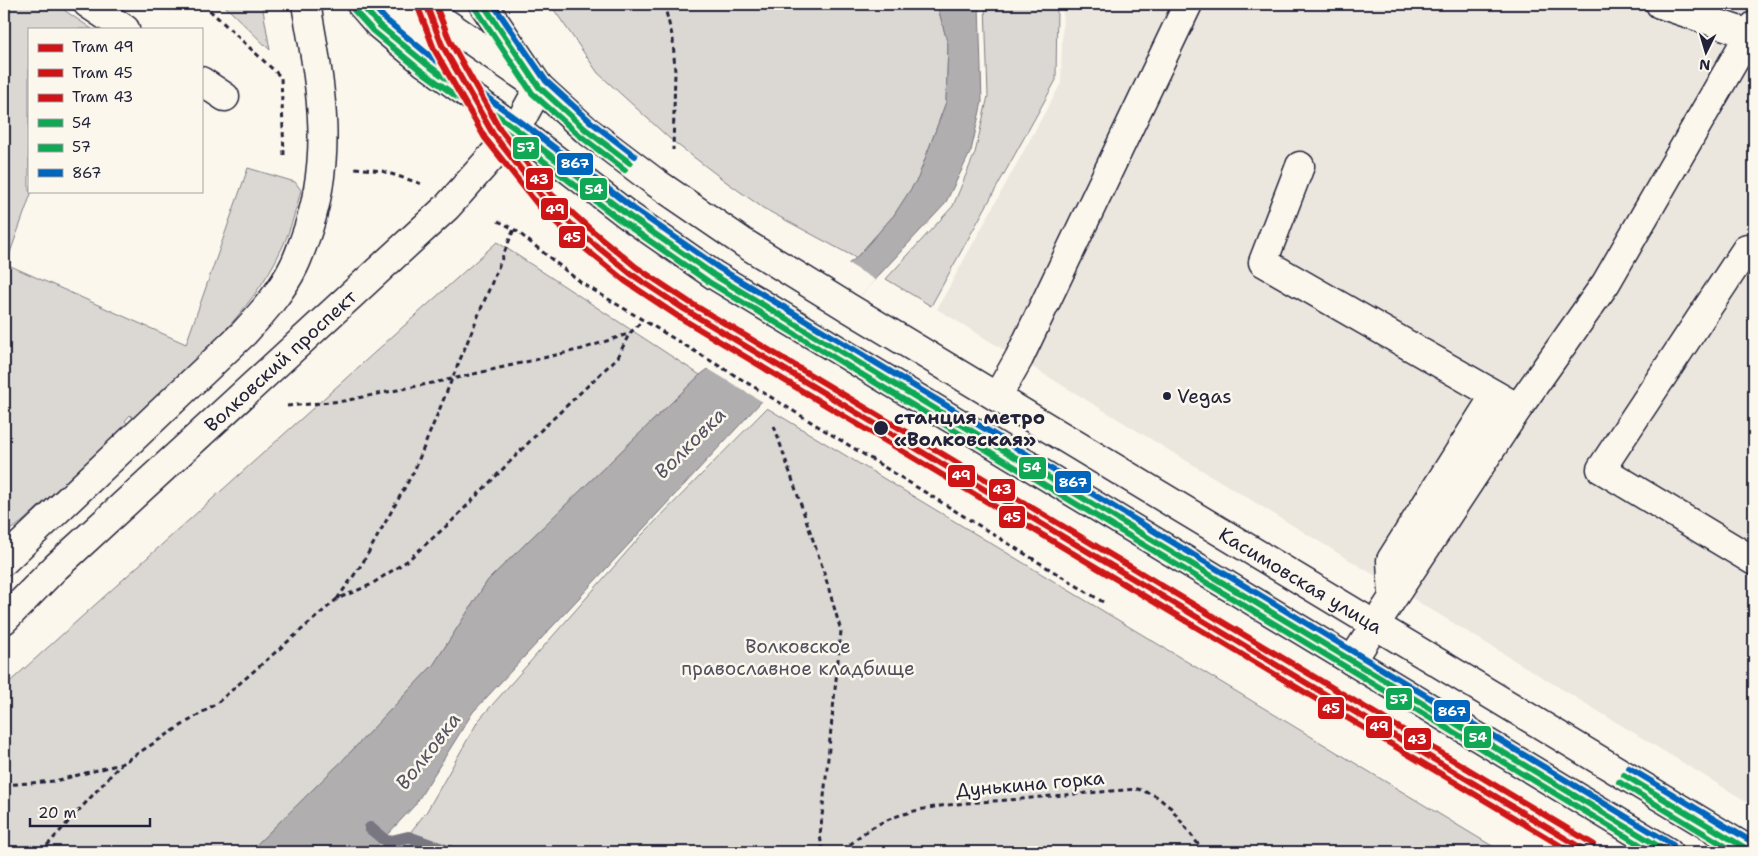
<svg xmlns="http://www.w3.org/2000/svg" width="1758" height="856" font-family="'Shantell Sans',sans-serif">
<rect width="100%" height="100%" fill="#fbf7ec"/>
<filter id="ink" filterUnits="userSpaceOnUse"><feTurbulence type="fractalNoise" baseFrequency=".02" numOctaves="2"/><feDisplacementMap in="SourceGraphic" scale="10" xChannelSelector="R" yChannelSelector="G"/><feConvolveMatrix kernelMatrix="1 2 1 2 8 2 1 2 1" color-interpolation-filters="sRGB"/></filter>
<g filter="url(#ink)">
<!-- built -->
<path fill="#ebe7df" d="M1063,4H1754V806L937,309L1061,83Z"/>
<!-- green -->
<path fill="#dbd8d3" stroke="#7e7d87" d="M4,4H55L92,29H29V191H32L6,264L186,344L248,168L295,182L301,190C296,209 291,229 282,248C250,317 188,367 134,419L130,415L125,421L128,424L23,521L15,527L4,532Z
M223,4H262L270,50Z
M550,4H937L948,45L946,102L918,178L894,215L856,258L763,208L725,181L670,139L598,73Z
M985,4H1057L1056,80L931,306L886,279L953,206L975,153L988,96Z
M497,242L700,375L488,580L434,664L341,762L249,852H4V687Z
M767,408L1502,852H395L427,811L478,721L640,537Z"/>
<!-- water -->
<path fill="#b1aeb0" stroke="#787681" d="M937,4H979L982,102L971,151L945,204L473,712L415,805L371,852H249L341,762L434,664L488,580L700,375L856,258L894,215L918,178L946,102L948,45Z"/>
<!-- pier -->
<path fill="#fbf7ec" d="M846,262L875,280L763,402L705,367Z"/>
<g fill="none" stroke-linecap="round" stroke-linejoin="round">
<!-- stream -->
<path stroke="#787681" stroke-width="12" d="M370,828L387,842L408,837L445,850L454,852"/>
<!-- minor casing -->
<g stroke="#22223b" stroke-width="31">
<g id="minor">
<path d="M88,4L125,29"/>
<path d="M406,4L425,63"/>
<path d="M1660,4L1749,34"/>
<path d="M201,81L225,97"/>
<path d="M1300,166L1263,262L1518,408"/>
<path d="M1754,252L1747,248L1601,469L1754,561"/>
<path d="M997,397L1019,358L1188,4"/>
<path d="M4,561L244,333C263,312 282,291 294,266C298,258 301,249 304,241C335,158 321,88 306,4"/>
<path d="M1393,597L1391,560L1495,395"/>
<path id="s1" d="M4,620L56,567L447,207L516,129L539,87L418,4"/>
<path d="M1352,661L1375,625L1518,408L1606,283L1754,26"/>
</g>
</g>
<!-- major casing -->
<g stroke="#22223b" stroke-width="31">
<g id="major">
<path d="M361,4L379,25L425,63L516,129L629,216L714,275L1668,852"/>
<path id="s2" d="M483,4L539,87L585,129L655,182L744,243L849,308L1752,852"/>
<path d="M368,11C387,12 402,12 419,4"/>
</g>
</g>
<!-- path -->
<path stroke="#22223b" stroke-width="3" stroke-dasharray="5 4" stroke-linecap="butt" d="M203,4L281,77L284,155
M664,4L673,39L675,72L673,150
M355,168L382,171L422,184
M498,221L514,229L580,282L769,396L1103,602
M287,406L343,401L452,379L582,349L628,334
M774,426L823,569L841,631L820,836L823,852
M337,599L362,564L414,471L514,229
M4,785L55,781L121,764L217,703L337,599L370,585L407,561L453,520L538,433L618,357L629,334L642,321
M41,852L121,764
M844,852C883,802 963,804 1021,799C1060,795 1099,792 1138,789L1156,796L1171,808L1204,852"/>
<!-- minor -->
<use href="#minor" stroke="#fbf7ec" stroke-width="28"/>
<!-- major -->
<use href="#major" stroke="#fbf7ec" stroke-width="28"/>
<!-- bus-1 casing -->
<g stroke="#fbf7ec" stroke-width="10">
<path id="bus-1" d="M361,4L379,25L425,63L516,129L629,216L714,275L1668,852
M483,4L539,87L585,129L630,163
M1624,775L1752,852"/>
</g>
<!-- bus-2 casing -->
<g stroke="#fbf7ec" stroke-width="10">
<path id="bus-2" d="M476,9L532,93L579,135L625,170
M354,10L373,31L420,70L511,136L624,223L709,282L1652,852
M1619,782L1735,852"/>
</g>
<!-- bus-3 casing -->
<g stroke="#fbf7ec" stroke-width="10">
<path id="bus-3" d="M372,4L385,19L430,56L521,122L634,209L719,268L1673,845
M493,4L546,81L591,122L635,156
M1629,768L1754,843"/>
</g>
<!-- bus-1 -->
<use href="#bus-1" stroke="#10a855" stroke-width="6"/>
<!-- bus-2 -->
<use href="#bus-2" stroke="#10a855" stroke-width="6"/>
<!-- bus-3 -->
<use href="#bus-3" stroke="#0065bd" stroke-width="6"/>
<!-- tram-1 casing -->
<g stroke="#fbf7ec" stroke-width="10">
<path id="tram-1" d="M426,4L442,45L493,134L545,200L583,235L631,274L684,309L1588,852"/>
</g>
<!-- tram-2 casing -->
<g stroke="#fbf7ec" stroke-width="10">
<path id="tram-2" d="M418,7L434,49L485,138L538,205L577,242L625,281L679,317L1571,852"/>
</g>
<!-- tram-3 casing -->
<g stroke="#fbf7ec" stroke-width="10">
<path id="tram-3" d="M435,4L450,41L500,129L551,194L589,228L636,267L689,302L1593,844"/>
</g>
<!-- tram-1 -->
<use href="#tram-1" stroke="#ce1417" stroke-width="6"/>
<!-- tram-2 -->
<use href="#tram-2" stroke="#ce1417" stroke-width="6"/>
<!-- tram-3 -->
<use href="#tram-3" stroke="#ce1417" stroke-width="6"/>
</g>
</g>
<!-- markers -->
<g fill="#22223b" stroke="#fbf7ec" stroke-width="2">
<circle cx="1167" cy="396" r="5"/>
<circle cx="881" cy="428" r="8"/>
</g>
<g text-anchor="middle" dominant-baseline="central" stroke-width="5" stroke-linejoin="round" paint-order="stroke">
<!-- street labels -->
<g font-size="19" fill="#22223b" stroke="#fbf7ec">
<text stroke="none"><textPath href="#s1" startOffset="379">Волковский проспект</textPath></text>
<text stroke="none"><textPath href="#s2" startOffset="1009">Касимовская улица</textPath></text>
<text transform="translate(1030 784) rotate(-5)">Дунькина горка</text>
</g>
<!-- poi labels -->
<g font-size="19" fill="#22223b" stroke="#fbf7ec" text-anchor="start">
<text x="1177" y="396">Vegas</text>
</g>
<!-- stop labels -->
<g font-size="19" font-weight="bold" fill="#22223b" stroke="#fbf7ec" text-anchor="start">
<text x="894" y="417">станция метро<tspan x="894" dy="22">«Волковская»</tspan></text>
</g>
<!-- park labels -->
<g font-size="19" fill="#505061" stroke="#fbf7ec">
<text x="798" y="646">Волковское<tspan x="798" dy="22">православное кладбище</tspan></text>
</g>
<!-- water labels -->
<g font-size="20" font-style="italic" fill="#545364" stroke="#fbf7ec">
<text transform="translate(690 443) rotate(-45)">Волковка</text>
<text transform="translate(428 751) rotate(-52)">Волковка</text>
</g>
</g>
<g stroke="#fbf7ec" stroke-width="2">
<rect x="512" y="136" width="28" height="24" rx="5" fill="#10a855"/>
<rect x="556" y="152" width="38" height="24" rx="5" fill="#0065bd"/>
<rect x="525" y="167" width="29" height="24" rx="5" fill="#ce1417"/>
<rect x="579" y="177" width="29" height="24" rx="5" fill="#10a855"/>
<rect x="540" y="197" width="29" height="24" rx="5" fill="#ce1417"/>
<rect x="558" y="225" width="28" height="24" rx="5" fill="#ce1417"/>
<rect x="1018" y="456" width="29" height="24" rx="5" fill="#10a855"/>
<rect x="947" y="464" width="29" height="24" rx="5" fill="#ce1417"/>
<rect x="1054" y="470" width="38" height="24" rx="5" fill="#0065bd"/>
<rect x="988" y="478" width="28" height="24" rx="5" fill="#ce1417"/>
<rect x="998" y="505" width="28" height="24" rx="5" fill="#ce1417"/>
<rect x="1385" y="687" width="28" height="24" rx="5" fill="#10a855"/>
<rect x="1317" y="696" width="28" height="24" rx="5" fill="#ce1417"/>
<rect x="1433" y="699" width="38" height="24" rx="5" fill="#0065bd"/>
<rect x="1365" y="715" width="28" height="24" rx="5" fill="#ce1417"/>
<rect x="1463" y="725" width="29" height="24" rx="5" fill="#10a855"/>
<rect x="1403" y="727" width="29" height="24" rx="5" fill="#ce1417"/>
</g>
<g font-size="14" text-anchor="middle" font-weight="bold" fill="#fff">
<text x="526" y="152">57</text>
<text x="575" y="168">867</text>
<text x="539" y="184">43</text>
<text x="594" y="194">54</text>
<text x="555" y="214">49</text>
<text x="572" y="242">45</text>
<text x="1032" y="472">54</text>
<text x="961" y="480">49</text>
<text x="1073" y="487">867</text>
<text x="1002" y="494">43</text>
<text x="1012" y="522">45</text>
<text x="1399" y="704">57</text>
<text x="1331" y="713">45</text>
<text x="1452" y="716">867</text>
<text x="1379" y="731">49</text>
<text x="1478" y="742">54</text>
<text x="1417" y="744">43</text>
</g>
<!-- margin -->
<rect width="1758" height="856" fill="none" stroke="#fbf7ec" stroke-width="20"/>
<rect x="10" y="10" width="1738" height="836" fill="none" stroke="#22223b" stroke-width="2" filter="url(#ink)"/>
<!-- legend -->
<rect x="28" y="28" width="175" height="165" fill="#fbf7ec" stroke="#a4a2a5"/>
<rect x="38" y="44" width="25" height="8" fill="#ce1417" stroke="#a4a2a5"/>
<text x="72" y="52" font-size="15" fill="#22223b">Tram 49</text>
<rect x="38" y="69" width="25" height="8" fill="#ce1417" stroke="#a4a2a5"/>
<text x="72" y="78" font-size="15" fill="#22223b">Tram 45</text>
<rect x="38" y="94" width="25" height="8" fill="#ce1417" stroke="#a4a2a5"/>
<text x="72" y="102" font-size="15" fill="#22223b">Tram 43</text>
<rect x="38" y="119" width="25" height="8" fill="#10a855" stroke="#a4a2a5"/>
<text x="72" y="128" font-size="15" fill="#22223b">54</text>
<rect x="38" y="144" width="25" height="8" fill="#10a855" stroke="#a4a2a5"/>
<text x="72" y="152" font-size="15" fill="#22223b">57</text>
<rect x="38" y="169" width="25" height="8" fill="#0065bd" stroke="#a4a2a5"/>
<text x="72" y="178" font-size="15" fill="#22223b">867</text>
<!-- north arrow -->
<g transform="translate(1706 52) rotate(185)" stroke="#fbf7ec" stroke-width="4" paint-order="stroke">
<path d="M0-4L9 19L0 12L-9 19Z" fill="#22223b"/>
<text y="-8" font-size="14" font-weight="bold" text-anchor="middle" fill="#22223b">N</text>
</g>
<!-- scale -->
<path d="M30 818v8h120v-8" fill="none" stroke="#22223b" stroke-width="2.5"/>
<text x="38" y="818" font-size="15" fill="#22223b" stroke="#fbf7ec" stroke-width="4" paint-order="stroke">20 m</text>
</svg>
